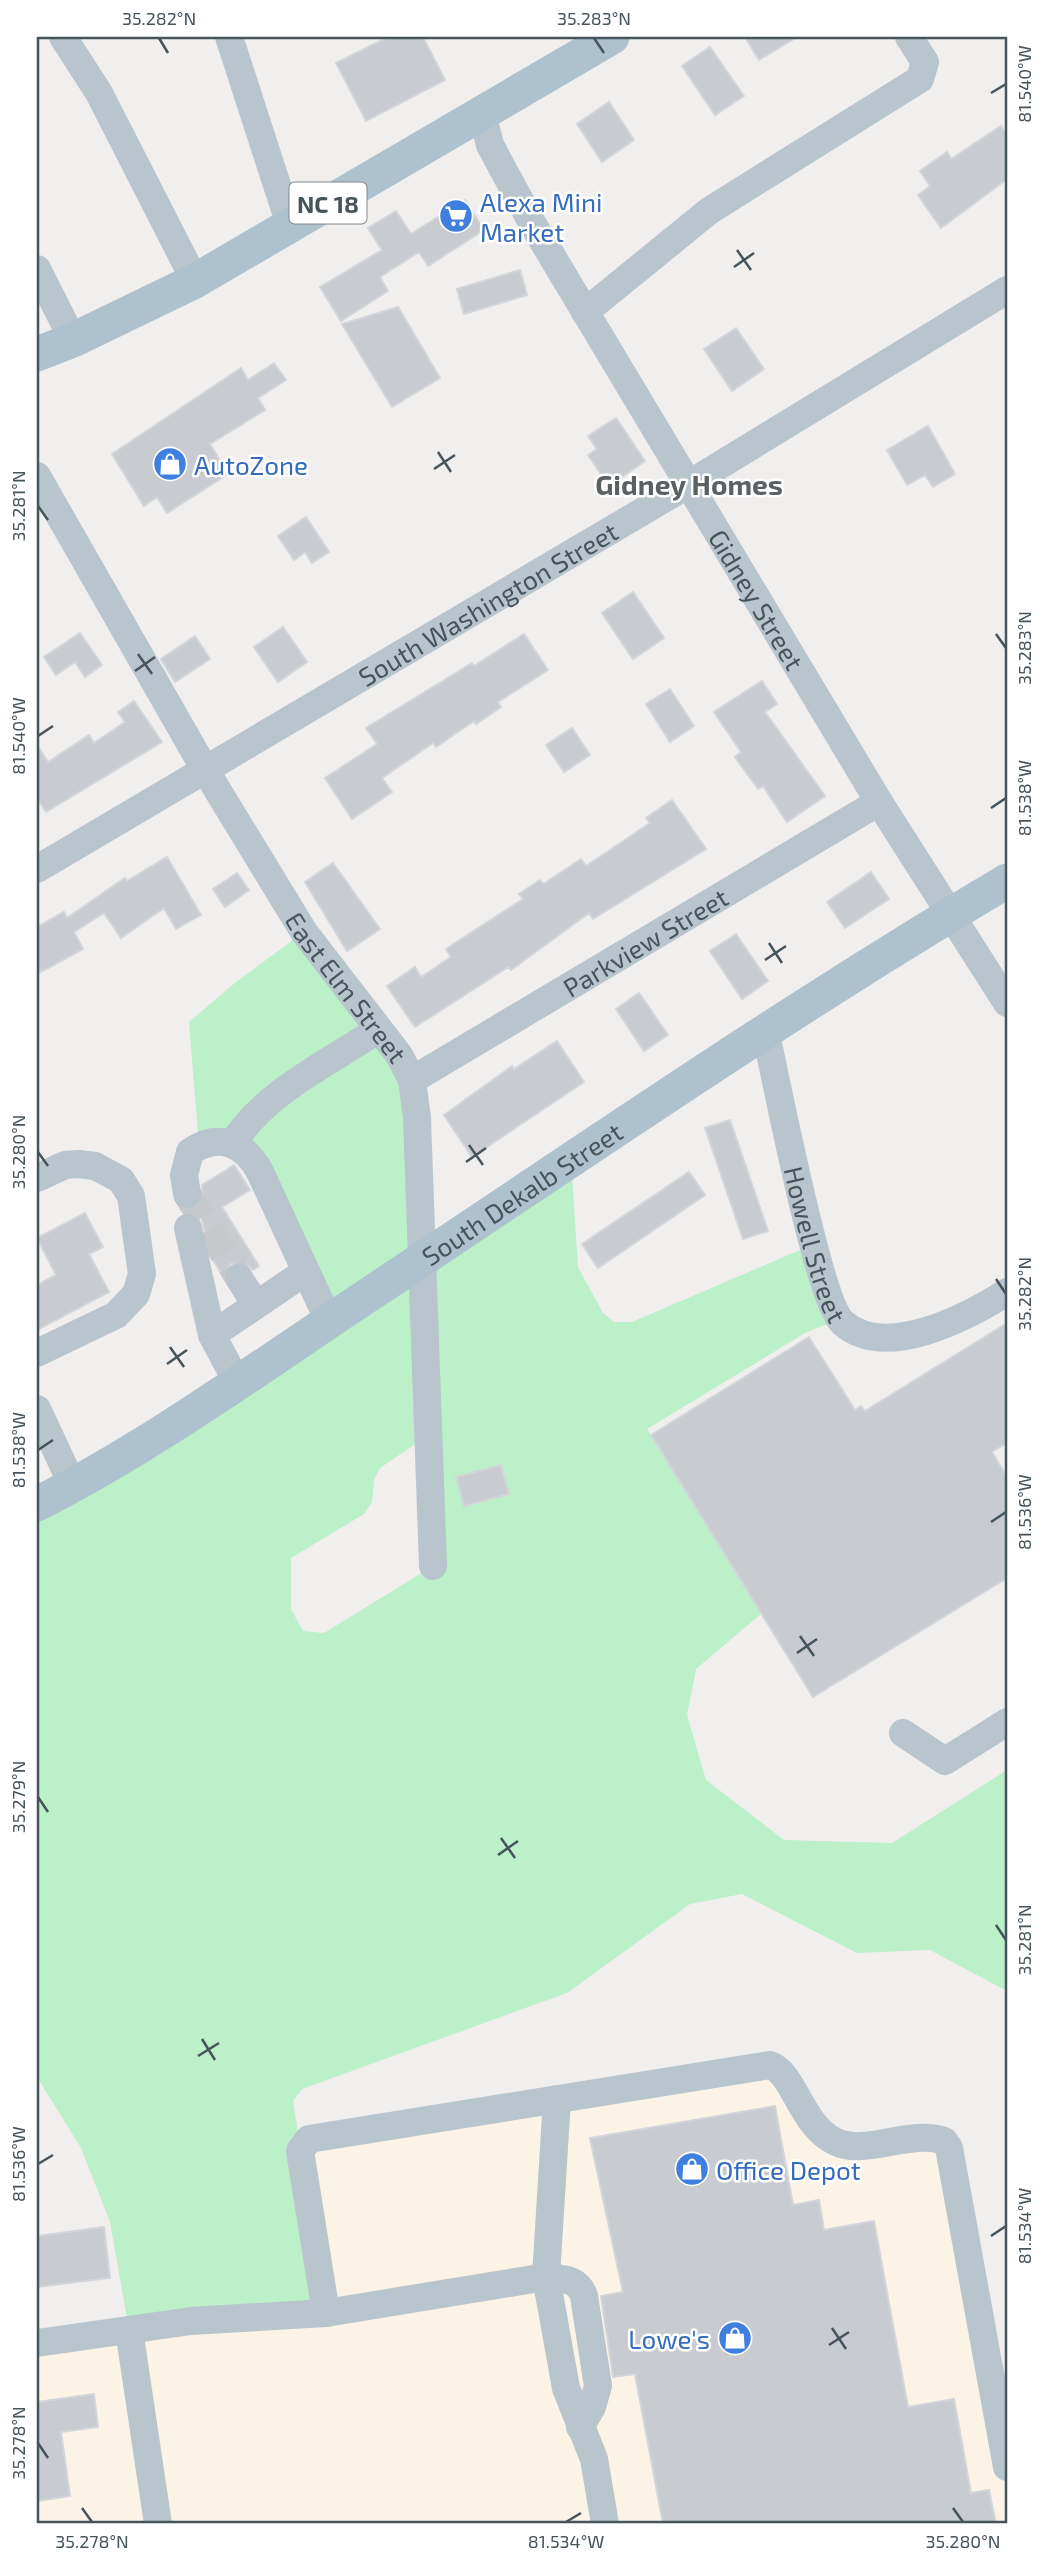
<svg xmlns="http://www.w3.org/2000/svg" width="1044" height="2561" font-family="'Exo 2',sans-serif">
<rect width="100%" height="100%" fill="#f1eeee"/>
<!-- commercial -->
<path fill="#fcf3e7" d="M757,2066L826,2136L936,2139L1007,2467V2524H37V2343L191,2321L300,2151Z"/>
<!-- green -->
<path fill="#bbf0c9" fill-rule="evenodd" d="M304,932L399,1055L421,1260L571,1160L578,1267L603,1313L614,1322H632L814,1244L840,1319L805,1333L647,1429L762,1613L696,1669L687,1715L706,1780L784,1840L892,1843L1007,1770V1991L930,1950L857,1953L742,1894L690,1904L567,1993L302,2089L293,2101L326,2313L129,2330L110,2222L81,2148L37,2077V1504L329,1321L253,1160L199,1146L189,1022L236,982ZM427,1436L433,1566L324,1633L303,1631L291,1609V1558L364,1514L372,1502L374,1480L380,1468Z"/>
<!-- building -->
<path fill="#c8ccd1" stroke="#d2d5da" stroke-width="2" d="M388,37H423L445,80L366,121L336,63Z
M745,37H797L759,60Z
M710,47L744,96L715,115L682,66Z
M609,102L634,140L602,162L577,124Z
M1001,126L1007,135V179L941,228L918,195L930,186L920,171L947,152L951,159Z
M465,200L484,230L428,266L419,252L380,277L388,291L341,321L320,287L382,250L368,228L396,211L411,234Z
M520,270L527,295L464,314L457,289Z
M398,307L440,378L392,407L342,324Z
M736,328L764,369L732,391L704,349Z
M274,363L286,380L258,398L265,410L210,444L228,474L167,513L157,497L144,506L112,454L241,368L248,380Z
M616,418L645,461L609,486L588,455L597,449L588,436Z
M928,426L955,474L933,487L925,475L907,485L887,450Z
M306,517L329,552L312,563L305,552L294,560L278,536Z
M633,592L664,638L633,659L602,613Z
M283,627L307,662L278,682L254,647Z
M80,633L102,665L85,677L75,662L56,675L44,657Z
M524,634L548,670L498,702L501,707L476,724L474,721L436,747L433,743L382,778L392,792L352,819L325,778L377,744L366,728L472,663L474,666Z
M195,636L210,659L175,682L161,659Z
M762,681L777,704L765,712L825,796L787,822L763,786L758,789L735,757L741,752L714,712Z
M670,689L694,726L670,742L646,704Z
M134,701L162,742L46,812L37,798V745L48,762L89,735L94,743L125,722L118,712Z
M572,728L590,755L564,772L546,745Z
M672,800L706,849L593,919L589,913L511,970L508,967L415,1027L387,986L415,967L421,977L451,957L446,949L523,899L519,894L540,880L543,884L581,859L586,866L650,823L646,818Z
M167,857L201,915L176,929L164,908L121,938L104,913L74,932L83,949L37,974V927L64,912L67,918L125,878L127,881Z
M333,863L380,929L347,951L305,882Z
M871,872L889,899L845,928L827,902Z
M237,873L249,890L225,907L213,889Z
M736,934L768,981L742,999L710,951Z
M639,993L668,1035L644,1051L616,1009Z
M557,1041L584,1082L472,1157L444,1115L512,1066L514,1069Z
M730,1120L768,1231L743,1239L705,1128Z
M234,1165L250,1190L222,1207L259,1266L253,1270L246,1263L238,1262L230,1264L223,1276L212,1258L201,1217L182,1210L198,1206L203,1199L202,1185Z
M689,1172L705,1195L598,1268L582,1244Z
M85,1213L103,1247L89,1254L109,1292L37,1330V1285L56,1275L37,1238Z
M1007,1323V1443L992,1452L1007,1477V1578L813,1697L651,1435L809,1337L855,1410L861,1406L865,1411Z
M501,1465L509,1494L464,1506L456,1477Z
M775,2106L793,2205L819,2200L824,2230L874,2221L908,2407L954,2399L971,2493L989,2490L996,2524H663L635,2374L613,2377L601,2296L623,2292L590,2138Z
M104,2227L110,2278L37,2287V2236Z
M94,2394L98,2427L61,2432L70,2496L37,2501V2402Z"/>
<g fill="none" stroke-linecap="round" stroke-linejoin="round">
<!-- minor-tunnel -->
<path stroke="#c6c8ca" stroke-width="28" stroke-dasharray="28 14" stroke-linecap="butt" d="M187,1194L239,1278"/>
<!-- minor -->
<g stroke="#b9c5cc" stroke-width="28">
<path d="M63,37L99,93L195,281"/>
<path d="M229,37L290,225"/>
<path id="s1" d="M482,113L490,145L532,223L879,802L1007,1003"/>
<path d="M37,269L73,340"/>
<path d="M585,312L709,211L920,79L925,62L909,37"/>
<path id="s2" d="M37,476L204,768L304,932L399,1055L412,1080L417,1118L433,1566"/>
<path id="s3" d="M37,869L689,484L1007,290"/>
<path id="s4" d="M765,1030C776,1077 818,1301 843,1323C886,1361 969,1316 1007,1292"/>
<path id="s5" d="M412,1080L879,802"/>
<path d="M233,1143C266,1091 329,1063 379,1029"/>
<path d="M37,1178L65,1165L78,1164L95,1166L121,1180L131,1196L142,1274L136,1294L116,1315L37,1353"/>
<path d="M187,1194L184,1175L190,1152C218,1132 245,1143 260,1172L329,1321"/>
<path d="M188,1228L212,1335L237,1382"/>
<path d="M239,1278L256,1305"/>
<path d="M212,1335L305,1272"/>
<path d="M37,1409L73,1486"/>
<path d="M903,1733L945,1761L1007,1722"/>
<path d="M557,2099L546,2277L566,2388L594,2459L605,2524"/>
<path d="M326,2313L300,2151L309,2139L770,2065C795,2074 800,2125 836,2142C866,2156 911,2129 944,2141L949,2148L1007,2467"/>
<path d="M129,2330L158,2524"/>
<path d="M37,2343L191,2321L326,2313L546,2277C563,2279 578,2278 584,2296L598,2386L592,2407L580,2427"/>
</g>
<!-- major -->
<g stroke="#adc1ce" stroke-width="35">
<path d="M37,354L73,340L195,281L612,37"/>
<path id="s6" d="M37,1504C153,1445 261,1366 370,1294C581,1154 789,1010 1007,881"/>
</g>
</g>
<!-- ticks -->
<path fill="none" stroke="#46545c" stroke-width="2.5" d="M159,38L168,53M594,38L604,53M991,93L1006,84M737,250L751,270M734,267L754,253M438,452L451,472M434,469L455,455M38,506L48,520M996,634L1006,648M138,654L152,674M135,671L155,657M38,736L53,726M991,808L1006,798M769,943L782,963M765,960L786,946M469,1145L483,1165M38,1152L48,1166M466,1162L486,1148M996,1279L1006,1294M170,1347L184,1367M167,1364L187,1350M38,1450L53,1440M991,1522L1006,1512M800,1636L814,1656M797,1653L817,1639M38,1797L48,1812M501,1838L515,1858M498,1855L518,1841M996,1925L1006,1940M202,2039L215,2060M198,2056L219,2043M38,2164L53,2155M991,2236L1006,2226M832,2328L846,2349M829,2345L849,2332M38,2443L48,2458M82,2508L92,2522M953,2508L963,2522M566,2522L581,2513"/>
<!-- icons -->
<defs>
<g id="supermarket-disc" transform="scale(1.75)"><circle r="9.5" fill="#3f7fe0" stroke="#fff"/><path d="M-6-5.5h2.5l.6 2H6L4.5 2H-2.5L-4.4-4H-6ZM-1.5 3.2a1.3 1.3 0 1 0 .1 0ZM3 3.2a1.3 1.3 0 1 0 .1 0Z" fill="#fff"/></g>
<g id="shop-disc" transform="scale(1.75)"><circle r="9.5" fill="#3f7fe0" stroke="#fff"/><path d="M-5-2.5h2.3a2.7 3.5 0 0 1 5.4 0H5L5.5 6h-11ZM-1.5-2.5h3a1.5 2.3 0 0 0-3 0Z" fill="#fff"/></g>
</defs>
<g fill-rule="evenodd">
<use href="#supermarket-disc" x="456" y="216"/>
<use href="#shop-disc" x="170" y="464"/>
<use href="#shop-disc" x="692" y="2169"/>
<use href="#shop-disc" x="735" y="2338"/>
</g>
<g text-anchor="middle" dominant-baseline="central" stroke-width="5" stroke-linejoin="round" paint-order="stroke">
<!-- shield labels -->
<rect fill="#fff" stroke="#7e878d" stroke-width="2" x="289.5" y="182.5" width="77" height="41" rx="5"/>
<g font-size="24" font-weight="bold" fill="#46545c">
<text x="328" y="203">NC 18</text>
</g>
<!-- shop labels -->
<g font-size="26" fill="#366cbe" stroke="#fff" text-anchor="start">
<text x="480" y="201">Alexa Mini<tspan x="480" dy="30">Market</tspan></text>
<text x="194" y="464">AutoZone</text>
<text x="716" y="2169">Office Depot</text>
<text x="710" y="2338" text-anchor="end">Lowe's</text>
</g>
<!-- street labels -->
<g font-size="26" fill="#46545c" stroke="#fff">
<text stroke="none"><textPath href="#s1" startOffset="560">Gidney Street</textPath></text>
<text stroke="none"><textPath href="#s3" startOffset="523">South Washington Street</textPath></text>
<text stroke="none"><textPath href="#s5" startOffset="271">Parkview Street</textPath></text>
<text stroke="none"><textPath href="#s2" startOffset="598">East Elm Street</textPath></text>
<text stroke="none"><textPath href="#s6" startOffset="576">South Dekalb Street</textPath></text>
<text stroke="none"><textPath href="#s4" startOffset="220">Howell Street</textPath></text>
</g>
<!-- neighbourhood labels -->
<g font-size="28" font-weight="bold" fill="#5b6063" stroke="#fff">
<text x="689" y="484">Gidney Homes</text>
</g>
</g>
<!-- border -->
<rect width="1044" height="2561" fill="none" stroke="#ffffff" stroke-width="77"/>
<rect x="38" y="38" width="968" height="2484" fill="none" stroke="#46545c" stroke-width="2.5"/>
<g font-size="18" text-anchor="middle" fill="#46545c">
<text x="159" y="25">35.282°N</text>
<text x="594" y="25">35.283°N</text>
<text transform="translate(1025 84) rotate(-90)" y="6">81.540°W</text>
<text transform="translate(19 506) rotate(-90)" y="6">35.281°N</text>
<text transform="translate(1025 648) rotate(-90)" y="6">35.283°N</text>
<text transform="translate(19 736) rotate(-90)" y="6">81.540°W</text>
<text transform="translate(1025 798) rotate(-90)" y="6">81.538°W</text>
<text transform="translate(19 1152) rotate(-90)" y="6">35.280°N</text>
<text transform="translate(1025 1294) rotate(-90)" y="6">35.282°N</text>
<text transform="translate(19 1450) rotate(-90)" y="6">81.538°W</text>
<text transform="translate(1025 1512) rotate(-90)" y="6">81.536°W</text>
<text transform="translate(19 1797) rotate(-90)" y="6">35.279°N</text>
<text transform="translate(1025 1940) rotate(-90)" y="6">35.281°N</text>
<text transform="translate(19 2164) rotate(-90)" y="6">81.536°W</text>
<text transform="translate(1025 2226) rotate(-90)" y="6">81.534°W</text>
<text transform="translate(19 2443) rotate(-90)" y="6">35.278°N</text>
<text x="92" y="2548">35.278°N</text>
<text x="566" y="2548">81.534°W</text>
<text x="963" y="2548">35.280°N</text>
</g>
</svg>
